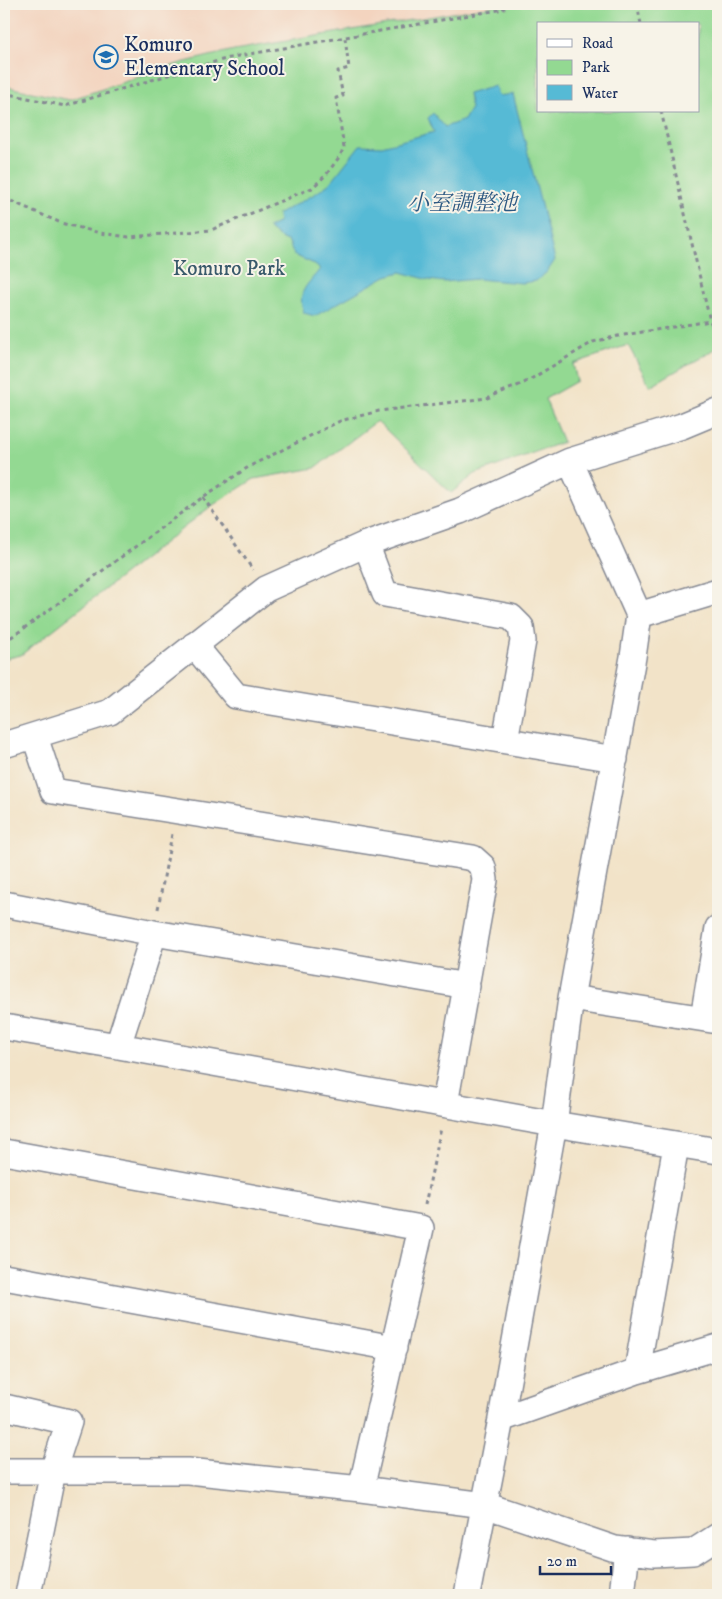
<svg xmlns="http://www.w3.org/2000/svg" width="722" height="1599" font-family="'IM FELL DW Pica','Noto Serif JP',serif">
<rect width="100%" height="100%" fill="#f7f3e8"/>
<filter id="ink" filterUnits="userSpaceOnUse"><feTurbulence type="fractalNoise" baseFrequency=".02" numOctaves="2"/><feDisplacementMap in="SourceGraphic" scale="10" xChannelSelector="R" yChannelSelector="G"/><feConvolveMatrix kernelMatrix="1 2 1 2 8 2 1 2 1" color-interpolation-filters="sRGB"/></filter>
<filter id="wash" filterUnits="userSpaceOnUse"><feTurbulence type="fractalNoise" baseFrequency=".0096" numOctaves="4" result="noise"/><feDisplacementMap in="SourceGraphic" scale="20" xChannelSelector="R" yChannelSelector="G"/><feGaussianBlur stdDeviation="1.12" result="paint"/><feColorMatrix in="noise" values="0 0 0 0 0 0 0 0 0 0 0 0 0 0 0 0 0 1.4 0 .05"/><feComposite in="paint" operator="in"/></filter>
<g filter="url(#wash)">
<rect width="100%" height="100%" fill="#f2e3c8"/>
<!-- built -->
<path fill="#f3d4bf" d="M4,4H494L493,6L234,50L181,63L69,100L4,86Z"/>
<!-- green -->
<path fill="#93d992" stroke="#578478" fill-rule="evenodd" d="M494,4H718V347L650,386L628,345L573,364L577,381L545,399L563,442L475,474L451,493L377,421L315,468L254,479L210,507L21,655L4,659V86L69,100L181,63L234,50L493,6ZM538,24H698V111H538Z"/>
<!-- water -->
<path fill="#56bad5" stroke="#38749a" d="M495,86L498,96L513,94L555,260L547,272L536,281L522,283L477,279L444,282L429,280L401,272L386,276L315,316L304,313C296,291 308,285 320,269L312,263L294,255L289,242L280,238L268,228L279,222L278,214L315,194L330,183L360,145L382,146L434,132L428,118L433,113L445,127L464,120L471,108L468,94Z"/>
</g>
<g filter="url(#ink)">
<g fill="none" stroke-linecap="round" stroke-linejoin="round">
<!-- minor casing -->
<g stroke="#868993" stroke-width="28">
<path id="minor" d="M366,544L385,594L511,617L521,627L523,641L505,740
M639,615L718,591
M194,645L236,696L615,759
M35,737L53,791L473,858L483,867L485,880L445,1104
M4,745L110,712L266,589L366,544L460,511L570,461L682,426L718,411
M4,904L154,933L467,986
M571,998L718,1021
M703,1018L718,928
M4,1027L118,1046L554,1124L718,1151
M118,1046L154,933
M4,1152L421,1228L361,1489
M4,1277L394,1348
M637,1371L676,1145
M4,1407L69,1422L53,1471L28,1595
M501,1419L637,1371L718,1347
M4,1471H188L361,1489L485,1505L615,1549L654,1554L693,1552L718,1536
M467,1595L501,1419L554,1124L571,998L633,657L639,615L570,461
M622,1595L627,1550"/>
</g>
<!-- path -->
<path stroke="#868993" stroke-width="3" stroke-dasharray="4 4" stroke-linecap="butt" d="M637,4L641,24
M637,6L650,4
M4,93L65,106L185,70L233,57L504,9L502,4
M661,111L710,321L718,335
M4,198L61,223L100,233L129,237L211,230L312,188L326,175L340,156L344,147L336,98L343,96L338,71L349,68L345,38
M203,497L253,570
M4,642L23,629L203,497L250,466L340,421L379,411L487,398L524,383L593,342L618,336L710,321
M158,909L172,834
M425,1205L441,1128"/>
<!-- minor -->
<use href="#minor" stroke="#fff" stroke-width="25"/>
</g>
</g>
<!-- icons -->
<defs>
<g id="school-ring" transform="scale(1.25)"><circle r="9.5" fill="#f7f3e8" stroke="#1f6fb2" stroke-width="1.5"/><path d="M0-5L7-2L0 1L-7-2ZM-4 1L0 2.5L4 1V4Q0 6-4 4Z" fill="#1f6fb2"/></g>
</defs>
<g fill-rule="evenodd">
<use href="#school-ring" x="106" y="57"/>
</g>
<g text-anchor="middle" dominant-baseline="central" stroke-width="4" stroke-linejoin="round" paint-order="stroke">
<!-- poi labels -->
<g font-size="21" fill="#1b2f5e" stroke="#f7f3e8" text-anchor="start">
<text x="124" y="45">Komuro<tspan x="124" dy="24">Elementary School</tspan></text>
</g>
<!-- park labels -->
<g font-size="21" fill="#395a6b" stroke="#f7f3e8">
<text x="229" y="269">Komuro Park</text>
</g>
<!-- water labels -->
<g font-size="22" font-style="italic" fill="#2d5982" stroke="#f7f3e8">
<text x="462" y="203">小室調整池</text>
</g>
</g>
<!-- margin -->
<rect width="722" height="1599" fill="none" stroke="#f7f3e8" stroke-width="20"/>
<!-- legend -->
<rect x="537" y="22" width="162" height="90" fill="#f7f3e8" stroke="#9fa5b1"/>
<rect x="547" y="39" width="25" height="8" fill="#ffffff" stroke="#9fa5b1"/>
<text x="582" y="48" font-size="15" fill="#1b2f5e">Road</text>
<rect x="547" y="60" width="25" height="15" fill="#93d992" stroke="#9fa5b1"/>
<text x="582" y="72" font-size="15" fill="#1b2f5e">Park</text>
<rect x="547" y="85" width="25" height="15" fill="#56bad5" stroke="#9fa5b1"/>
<text x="582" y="98" font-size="15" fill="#1b2f5e">Water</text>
<!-- scale -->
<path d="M540 1566v8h71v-8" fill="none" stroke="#1b2f5e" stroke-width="2.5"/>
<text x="547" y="1566" font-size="15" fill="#1b2f5e" stroke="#f7f3e8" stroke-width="4" paint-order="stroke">20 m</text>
</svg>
